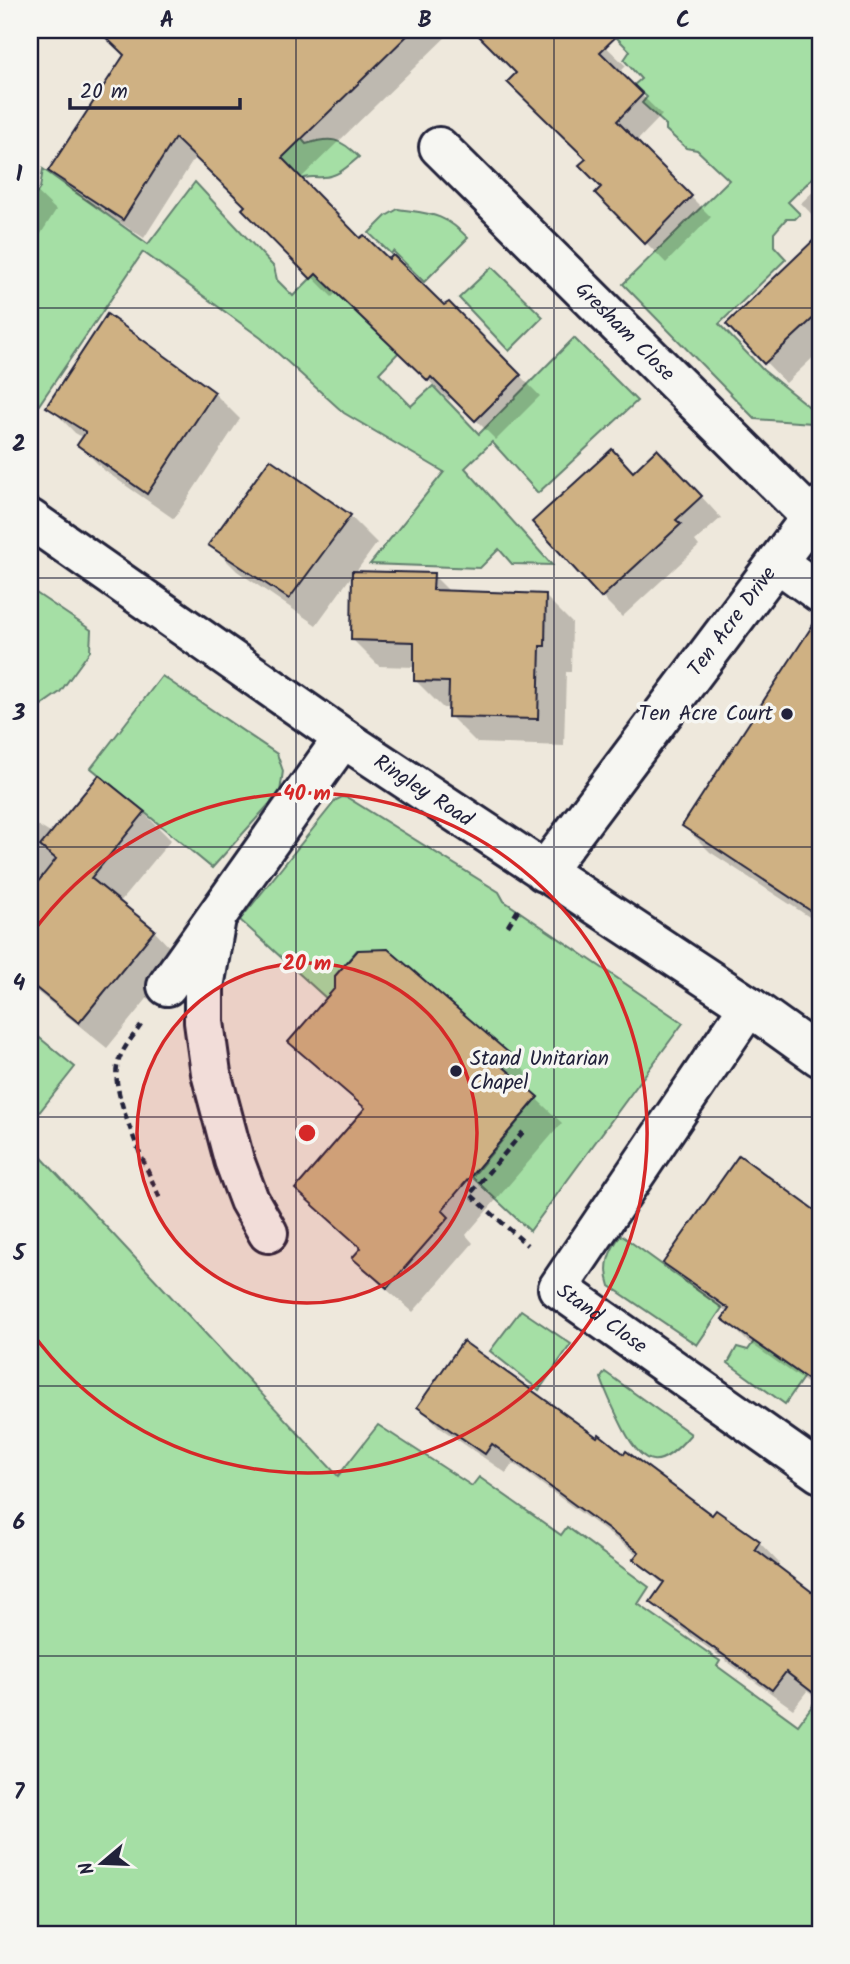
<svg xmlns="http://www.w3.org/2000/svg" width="850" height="1964" font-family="Kalam,sans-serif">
<rect width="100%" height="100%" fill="#eee8dc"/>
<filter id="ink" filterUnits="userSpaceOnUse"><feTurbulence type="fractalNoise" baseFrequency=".0143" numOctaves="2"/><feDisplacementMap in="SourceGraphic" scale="14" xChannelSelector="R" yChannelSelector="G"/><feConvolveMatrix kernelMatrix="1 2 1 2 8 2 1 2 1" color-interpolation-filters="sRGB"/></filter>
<g filter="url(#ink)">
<!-- green -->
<g fill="#a5dfa5" stroke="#648070" stroke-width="2">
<polygon points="609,30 820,30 820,171 788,202 800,214 795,219 786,219 774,233 774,246 786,259 719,324 763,370 818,414 812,423 755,419 623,284 729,180 697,150 686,148 666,130 666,125 642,103 647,97 634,85 641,79 624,60 630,51"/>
<path d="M299 136 306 144C331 136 340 138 359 157 348 166 338 177 323 177 313 178 309 175 300 180L275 159Z"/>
<polygon points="43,169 148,244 195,182 274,267 277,280 293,296 316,273 379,334 401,350 379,373 411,406 433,386 479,434 574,338 637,401 538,493 492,442 465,468 552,565 512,564 499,549 480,568 370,564 444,472 344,413 261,338 143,252 30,418 30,204 40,188"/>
<path d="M398 209C431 214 444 213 468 238L424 282 393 251 391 254 369 233 386 216Z"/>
<polygon points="492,267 543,317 509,351 459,298"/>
<polygon points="30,589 91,630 90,651 60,692 30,713"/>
<polygon points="162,676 277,754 283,771 280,792 212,868 91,768"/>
<polygon points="342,797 348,798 499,892 504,901 683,1023 530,1231 472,1177 538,1097 500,1064 509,1053 372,950 357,950 335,976 335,989 326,998 240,920 336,800"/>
<polygon points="30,1030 75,1067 30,1124"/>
<polygon points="30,1145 338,1476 378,1425 472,1486 479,1477 561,1535 567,1527 649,1587 638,1604 720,1661 717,1666 798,1725 820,1695 820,1934 30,1934"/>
<path d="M621 1235 722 1308 697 1345 610 1286C603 1266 609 1251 621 1235Z"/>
<polygon points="783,1299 820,1325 820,1353 785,1404 728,1363 737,1347 748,1350"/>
<polygon points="521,1310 571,1344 539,1390 490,1351"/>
<path d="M605 1372 691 1434C661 1469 645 1471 623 1428 615 1412 607 1396 601 1378Z"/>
</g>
<!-- shadow -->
<g fill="#0003">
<polygon points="100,30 193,30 241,76 288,30 301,30 310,39 319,30 453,30 300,179 361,241 444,308 449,304 540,396 496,440 452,396 449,400 337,292 332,297 245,209 247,206 196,156 144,238 71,191 51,171 126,55"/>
<polygon points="475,30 589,30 626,66 619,73 662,115 636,142 711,217 666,263 597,193 603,187 588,159 519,73"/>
<polygon points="30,185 56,210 30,251"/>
<polygon points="820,185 820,223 801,203"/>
<polygon points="820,237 820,351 786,383 729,324"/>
<polygon points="107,317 214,393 240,419 174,519 105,471 79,445 84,438 75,433 49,406"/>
<polygon points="678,471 721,518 695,541 699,546 622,617 602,597 634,473"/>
<polygon points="350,516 377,543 355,573 433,575 450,592 545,596 572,623 571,672 566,672 564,746 477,743 450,716 450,708 443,708 416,681 416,667 379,666 352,639 353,574 316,625 237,571 210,544"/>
<polygon points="814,626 820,630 820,924 710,852 684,826"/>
<polygon points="144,813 171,840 119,903 154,931 180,958 107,1048 30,986 30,821 52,834"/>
<polygon points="291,1042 508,1054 533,1079 525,1088 562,1123 466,1235 473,1243 413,1312 379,1283 354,1258 362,1249 297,1189 366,1110 316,1067"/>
<polygon points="739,1158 820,1214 820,1392 747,1341 725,1319 728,1313 688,1285 665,1262"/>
<polygon points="419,1406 712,1518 759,1542 779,1563 776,1567 820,1600 820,1701 807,1691 793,1709 672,1622 652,1602 664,1585 635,1559 638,1555 513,1463 506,1473 439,1427"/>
</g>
<!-- building -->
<g fill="#cfb183" stroke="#22223b" stroke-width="2">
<polygon points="98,30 413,30 282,158 360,238 364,235 389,259 393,255 444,305 449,302 521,375 475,421 431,377 428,381 316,274 311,279 242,209 245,206 175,138 123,220 48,171 124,55"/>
<polygon points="473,30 623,30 600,52 643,94 617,121 692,196 645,244 595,193 601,187 579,165 586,159 507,82 516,73"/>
<polygon points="820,234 820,312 764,364 726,324"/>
<polygon points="107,314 215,392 147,494 77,445 86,432 46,407"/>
<polygon points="612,449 633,472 657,449 702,496 676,520 681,524 601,598 532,522"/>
<polygon points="270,459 351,515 289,599 208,545"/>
<polygon points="352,571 434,573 433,590 546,594 545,646 540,646 538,719 448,717 449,682 414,681 414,642 351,640"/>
<polygon points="820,614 820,917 682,826"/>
<polygon points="99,775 145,812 91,878 155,930 79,1023 30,983 30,892 56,859 40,846"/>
<polygon points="388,949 509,1053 500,1064 538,1097 442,1210 449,1217 387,1288 352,1258 361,1248 295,1189 365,1108 288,1042 335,988 335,976 358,950"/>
<polygon points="739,1155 820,1214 820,1388 722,1319 729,1309 663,1263"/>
<polygon points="463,1341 597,1437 599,1434 624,1454 626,1451 712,1515 716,1510 760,1541 755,1549 820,1598 820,1698 786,1672 772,1690 650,1602 664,1582 633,1559 639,1552 492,1444 485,1454 417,1407"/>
</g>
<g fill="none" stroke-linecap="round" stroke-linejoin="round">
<defs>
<g id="minor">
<path id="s1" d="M439 147 811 517"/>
<polyline points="777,562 820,593"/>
<path id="s2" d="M544 872 811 517 820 506"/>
<polyline points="216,918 204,987 204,1022 211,1073 234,1160 249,1200 268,1233"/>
<polyline points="167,986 343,738"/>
<path id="s3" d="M749 1006 558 1288 820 1473"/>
</g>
<g id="major">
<path id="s4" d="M30 519 343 738 749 1006 820 1057"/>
</g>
</defs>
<!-- minor casing -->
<use href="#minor" stroke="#22223b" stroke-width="44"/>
<!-- major casing -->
<use href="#major" stroke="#22223b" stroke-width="44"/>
<!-- path -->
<g stroke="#22223b" stroke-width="4.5" stroke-dasharray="7 5" stroke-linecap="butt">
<polyline points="508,926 518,910"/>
<path d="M141 1025C132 1038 120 1051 117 1067 111 1095 149 1173 161 1201"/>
<polyline points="523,1132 470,1194 527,1245"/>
</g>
<!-- minor -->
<use href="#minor" stroke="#f6f6f2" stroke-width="38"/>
<!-- major -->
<use href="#major" stroke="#f6f6f2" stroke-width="38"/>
</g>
</g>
<!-- grid -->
<path fill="none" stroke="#22223b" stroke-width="2" stroke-opacity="0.55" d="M296 30V1934M554 30V1934M30 308H820M30 578H820M30 847H820M30 1117H820M30 1386H820M30 1656H820"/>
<!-- distance rings -->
<circle cx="307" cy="1133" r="170" fill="#d62828" fill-opacity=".12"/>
<g fill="none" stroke="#d62828" stroke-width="3.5">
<circle cx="307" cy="1133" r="170"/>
<path d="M30 936A340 340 0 1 1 30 1330"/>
</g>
<!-- markers -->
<g fill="#22223b" stroke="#f6f6f2" stroke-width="2.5">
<circle cx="787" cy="714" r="7"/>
<circle cx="456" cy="1071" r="7"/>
</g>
<g text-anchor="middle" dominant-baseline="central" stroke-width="7" stroke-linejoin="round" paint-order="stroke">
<!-- street labels -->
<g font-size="21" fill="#22223b" stroke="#f6f6f2">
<text stroke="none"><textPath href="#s1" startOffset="262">Gresham Close</textPath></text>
<text stroke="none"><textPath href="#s2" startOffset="313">Ten Acre Drive</textPath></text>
<text stroke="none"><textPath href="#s4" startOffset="478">Ringley Road</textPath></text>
<text stroke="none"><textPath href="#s3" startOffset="394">Stand Close</textPath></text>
</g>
<!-- poi labels -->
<g font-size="21" fill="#22223b" stroke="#f6f6f2" text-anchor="end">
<text x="773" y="714">Ten Acre Court</text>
<text x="470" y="1059" text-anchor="start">Stand Unitarian<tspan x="470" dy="24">Chapel</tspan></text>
</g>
</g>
<circle cx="307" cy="1133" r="10" fill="#d62828" stroke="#f6f6f2" stroke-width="3.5"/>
<g font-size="21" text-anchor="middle" font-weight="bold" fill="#d62828" stroke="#f6f6f2" stroke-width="7" stroke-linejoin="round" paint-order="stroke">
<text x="307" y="800">40 m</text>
<text x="307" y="970">20 m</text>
</g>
<!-- margin -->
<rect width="850" height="1964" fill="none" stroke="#f6f6f2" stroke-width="77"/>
<!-- north arrow -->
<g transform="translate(102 1863) rotate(251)" stroke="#f6f6f2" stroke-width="5" paint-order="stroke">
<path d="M0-5L12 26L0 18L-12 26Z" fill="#22223b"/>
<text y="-10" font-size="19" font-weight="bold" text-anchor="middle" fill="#22223b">N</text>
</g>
<!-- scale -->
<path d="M70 98v10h170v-10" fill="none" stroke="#22223b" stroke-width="3.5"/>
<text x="80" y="98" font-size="21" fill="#22223b" stroke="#f6f6f2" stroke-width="5" paint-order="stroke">20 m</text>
<rect x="38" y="38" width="774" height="1888" fill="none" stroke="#22223b" stroke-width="2.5"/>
<g font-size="23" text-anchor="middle" font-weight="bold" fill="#22223b">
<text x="167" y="27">A</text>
<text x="425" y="27">B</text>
<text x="683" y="27">C</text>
<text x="19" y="181">1</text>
<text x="19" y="451">2</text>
<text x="19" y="720">3</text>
<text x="19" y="990">4</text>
<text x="19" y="1260">5</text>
<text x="19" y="1529">6</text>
<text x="19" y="1799">7</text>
</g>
</svg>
